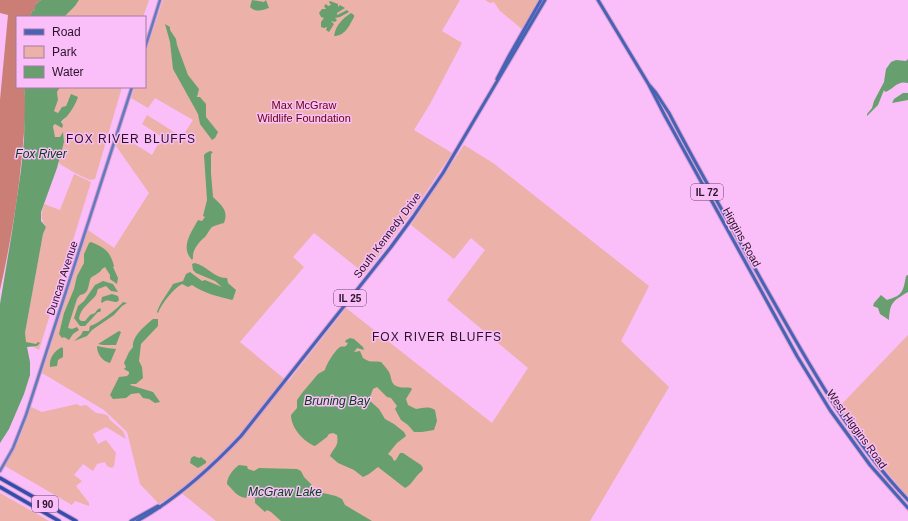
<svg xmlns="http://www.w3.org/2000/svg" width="908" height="521" font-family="Arial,sans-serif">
<rect width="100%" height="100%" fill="#fabef8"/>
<!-- green -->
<g fill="#ecb1a9">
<polygon points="79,0 149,0 143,17 64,17 75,6"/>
<polygon points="163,0 460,0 442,31 462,43 430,104 414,130 452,153 416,207 365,274 314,233 293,257 304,267 240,342 288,382 346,308 492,423 528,368 447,300 485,250 471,238 454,259 411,225 464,145 493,163 649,286 621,341 669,387 590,521 216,521 179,491 159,504 140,484 127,432 104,410 42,373 88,230 114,248 149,193 116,146 120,135 152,155 162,137 142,124 147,115 182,137 193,120 155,98 148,108 131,98 135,87 145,87 145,55"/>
<polygon points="485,0 539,0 523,30 500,11 494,2 490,3"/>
<path d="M60 87H122L95 179 90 180 75 173 60 164 58 160 64 142 60 137H55L53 126 55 124 59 126C63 120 68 116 72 109L68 100 66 106 62 107 58 113 54 111 58 100 57 92Z"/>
<path d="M74 174 91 182 39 350 25 342V333L43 234 46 227C40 219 41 213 44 204L60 210Z"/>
<polygon points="908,335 908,497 861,441 839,410 839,407"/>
<polygon points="77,404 80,406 86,405 96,413 104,414 108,416 110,420 123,431 126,439 106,427 93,434 98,444 106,440 116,453 114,466 112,468 107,466 105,462 97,464 93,471 83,464 74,475 82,481 76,486 89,503 89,506 75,501 72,505 5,466 18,442 31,407 42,412"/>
<polygon points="0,493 49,521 0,521"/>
</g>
<!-- forest -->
<path fill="#ca7e75" d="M0 0H41L35 5V10L32 11 30 17H17V87H24C27 109 24 132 22 154 18 200 10 245 0 290V100L8 15 0 13Z"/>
<!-- water -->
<g fill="#67a06e">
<polygon points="41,0 79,0 75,6 64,17 30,17 32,11 35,10 35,5"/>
<path d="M252 0 264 2 266 0 269 8C263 10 256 13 250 7Z"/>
<polygon points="330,1 338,4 338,7 340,5 345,8 337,13 337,15 347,10 349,12 340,17 335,18 337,20 335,22 331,21 334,24 329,32 326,30 327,27 324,28 321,27 321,22 324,18 321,17 319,13 322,9 326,9 324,6 326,4 328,6 331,5 329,2"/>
<path d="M351 13 354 15V17C349 26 345 36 334 36 336 25 342 19 351 13Z"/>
<polygon points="165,24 170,27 170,30 176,39 177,45 188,75 199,89 197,97 200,97 206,104 206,117 218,132 215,138 212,140 200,124 198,114 173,69 170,42"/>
<path d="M908 59V83C897 80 894 89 885 92L884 90 878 105 867 116V114L872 108 874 101 884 82 886 69 891 62 896 60 906 61Z"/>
<path d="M24 87H42V88L45 87H60L57 92 58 100 54 111 58 113 62 107 66 106 71 94 78 97C76 103 72 110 68 115 66 118 63 119 61 122L63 125 62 128 55 124 53 126 55 137H60L63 132 64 142 57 168 41 212V221L46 227 43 234 25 333 26 342 36 344 38 342 40 343 37 346 27 347 30 362V375L24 394 9 429 0 443V304L12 232 21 170 24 140 25 98Z"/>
<polygon points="903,93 908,93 908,100 892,103 894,99"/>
<path d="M210 151 213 152 211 154V173L213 197C221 205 229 210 224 223 220 224 216 225 212 227 209 230 208 233 205 237 199 242 192 250 193 258L192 260C180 247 191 233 198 220L202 221 205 217 203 216 207 200 204 155 206 153Z"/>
<path d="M91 242C105 248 110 251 114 266L113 267 118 278 117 284 110 279V275L105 267 102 269C99 275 91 275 90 280 88 286 89 294 80 295L77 299 69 324 68 328 72 329 77 327 79 330 73 334 69 340 64 337 62 338 59 334 64 313 74 289 77 276 84 263V254L89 243Z"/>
<path d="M195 263C207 266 215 279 227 278L228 283 236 290 233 299 232 300C220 297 203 293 192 285L188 287 182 284C173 289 162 303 158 313L157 312C160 302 168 293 173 284L183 281 186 274 190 272 202 281 205 280 222 287 215 281 196 273 193 270 192 264Z"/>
<path d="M908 275V292C893 301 890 302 889 320L880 314 878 308 873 306 874 303 881 295 887 300C903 295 903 292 906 276Z"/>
<path d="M103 281 113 284 118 292 111 291 106 286 98 289C97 291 97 293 96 295 90 303 80 308 79 319L81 321H85L90 315 95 313 97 310 100 308 101 310 100 312H98L85 326H80L74 318 78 306 84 301 95 285Z"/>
<path d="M112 294 118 296 119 300 117 302C110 302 108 298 102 303L101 302 102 297Z"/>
<path d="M123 302 127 303 122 306 114 315 92 330 87 336 74 341 81 335 83 331H89L90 326C98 324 117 309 123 302Z"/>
<path d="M153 319H158V326L141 344 139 361 142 367 143 378 136 384H131L130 385 153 392 160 402 155 403 149 399 143 398 139 393 131 394 126 398 113 399 110 395 119 377 127 376 129 374V372L124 369 126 367 124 363 129 352 133 347C132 336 145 326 153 319Z"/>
<polygon points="119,331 121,332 116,345 103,345 98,344"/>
<path d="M350 338 354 339 363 347 364 350 357 348 354 352 360 351 363 358C371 364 377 360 381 362 383 364 388 370 389 372 392 378 390 385 399 387 403 388 407 387 411 388L412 389 406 399 408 405 416 409C424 408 428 406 435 410L437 421 434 430 422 432H414L408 425 401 420 395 409 397 406 391 398 387 397 377 387 373 389 369 400 379 409 385 419 394 424 404 432 406 436 397 443 388 454 392 457 394 461 396 460 400 453H403L421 465 423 468 422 471C415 476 412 485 405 488L378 467 369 474 363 477 354 470 338 463 330 456C334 447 339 447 337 435L333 433 329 434 327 437 315 446C304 442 291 428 291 415L297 408V400L302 393 318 374 325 370C326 365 335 350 340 347 342 346 344 347 346 346L348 343 345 342 346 340Z"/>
<path d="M97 346 107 348 116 349 110 363C102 361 97 354 97 346Z"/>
<path d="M62 347 63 349V357L58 360 57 366 50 367C49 358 54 351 62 347Z"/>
<polygon points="194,456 199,458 201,457 206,461 206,463 198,468 190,463 191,458"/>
<path d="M239 465 247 466 248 469 254 471 259 468 297 469 301 471 304 477 311 484 312 487 319 492 336 496 342 499 345 505 372 521H281L271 512 267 510 265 512 255 503V498L250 496H247L246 498C237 497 233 490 227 484 227 477 233 469 239 465Z"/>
</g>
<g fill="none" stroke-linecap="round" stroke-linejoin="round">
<defs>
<g id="secondary">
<polyline points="145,48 160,0"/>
<polyline points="0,471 13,448 26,415 132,87"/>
</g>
<g id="primary">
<polyline points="598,0 649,85 665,116 797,356 830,410 870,465 908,508"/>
<polyline points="497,79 509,56 541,0"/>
<path d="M650 86 656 93 669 113C699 171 732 227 763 283 806 359 847 436 908 500"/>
<polyline points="131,521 158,506 160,507"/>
<path d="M137 521C177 499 210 469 241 436L391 247 413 217 443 173 545 0"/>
</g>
<g id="highway">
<polyline points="0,478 76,521"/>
<polyline points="0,487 59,521"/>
</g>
</defs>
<!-- secondary casing -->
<use href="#secondary" stroke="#d49fd3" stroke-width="4.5"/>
<!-- primary casing -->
<use href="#primary" stroke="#d49fd3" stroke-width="5"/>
<!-- highway casing -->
<use href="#highway" stroke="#d49fd3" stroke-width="5.5"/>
<!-- secondary -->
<use href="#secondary" stroke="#627bbd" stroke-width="2.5"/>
<!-- primary -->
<use href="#primary" stroke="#4763b5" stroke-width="3"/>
<!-- highway -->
<use href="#highway" stroke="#314ead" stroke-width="3.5"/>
</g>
<g text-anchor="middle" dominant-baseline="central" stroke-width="3" stroke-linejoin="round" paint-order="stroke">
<!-- shield labels -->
<g fill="#fabef8" stroke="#684667" stroke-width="1">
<rect x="691" y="184" width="32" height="16" rx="3"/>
<rect x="334" y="290" width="32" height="16" rx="3"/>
<rect x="32" y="496" width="26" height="16" rx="3"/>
</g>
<g font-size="10" font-weight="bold" fill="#291329">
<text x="707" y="192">IL 72</text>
<text x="350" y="298">IL 25</text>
<text x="45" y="504">I 90</text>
</g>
<!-- park labels -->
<g font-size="11" fill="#640407" stroke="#fabef8">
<text x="304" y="105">Max McGraw<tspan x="304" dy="13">Wildlife Foundation</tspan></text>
</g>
<!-- street labels -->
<g font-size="11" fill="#291329" stroke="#fabef8">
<text transform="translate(387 235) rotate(-53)">South Kennedy Drive</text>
<text transform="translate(742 237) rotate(61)">Higgins Road</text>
<text transform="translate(62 278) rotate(-72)">Duncan Avenue</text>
<text transform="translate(857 429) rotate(54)">West Higgins Road</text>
</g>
<!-- neighbourhood labels -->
<g font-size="12" letter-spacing="1" fill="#291329" stroke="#fabef8">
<text x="131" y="139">FOX RIVER BLUFFS</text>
<text x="437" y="337">FOX RIVER BLUFFS</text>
</g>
<!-- water labels -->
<g font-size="12" font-style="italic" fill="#004414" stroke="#fabef8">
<text x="41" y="154">Fox River</text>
<text x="337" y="401">Bruning Bay</text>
<text x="285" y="492">McGraw Lake</text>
</g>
</g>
<!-- legend -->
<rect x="16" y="16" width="130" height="72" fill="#fabef8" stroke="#a67aa5"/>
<rect x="24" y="29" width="20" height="6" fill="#4763b5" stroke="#a67aa5"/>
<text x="52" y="36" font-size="12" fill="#291329">Road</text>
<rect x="24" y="46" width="20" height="12" fill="#ecb1a9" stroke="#a67aa5"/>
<text x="52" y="56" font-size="12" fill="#291329">Park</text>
<rect x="24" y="66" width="20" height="12" fill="#67a06e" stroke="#a67aa5"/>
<text x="52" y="76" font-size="12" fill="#291329">Water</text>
</svg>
